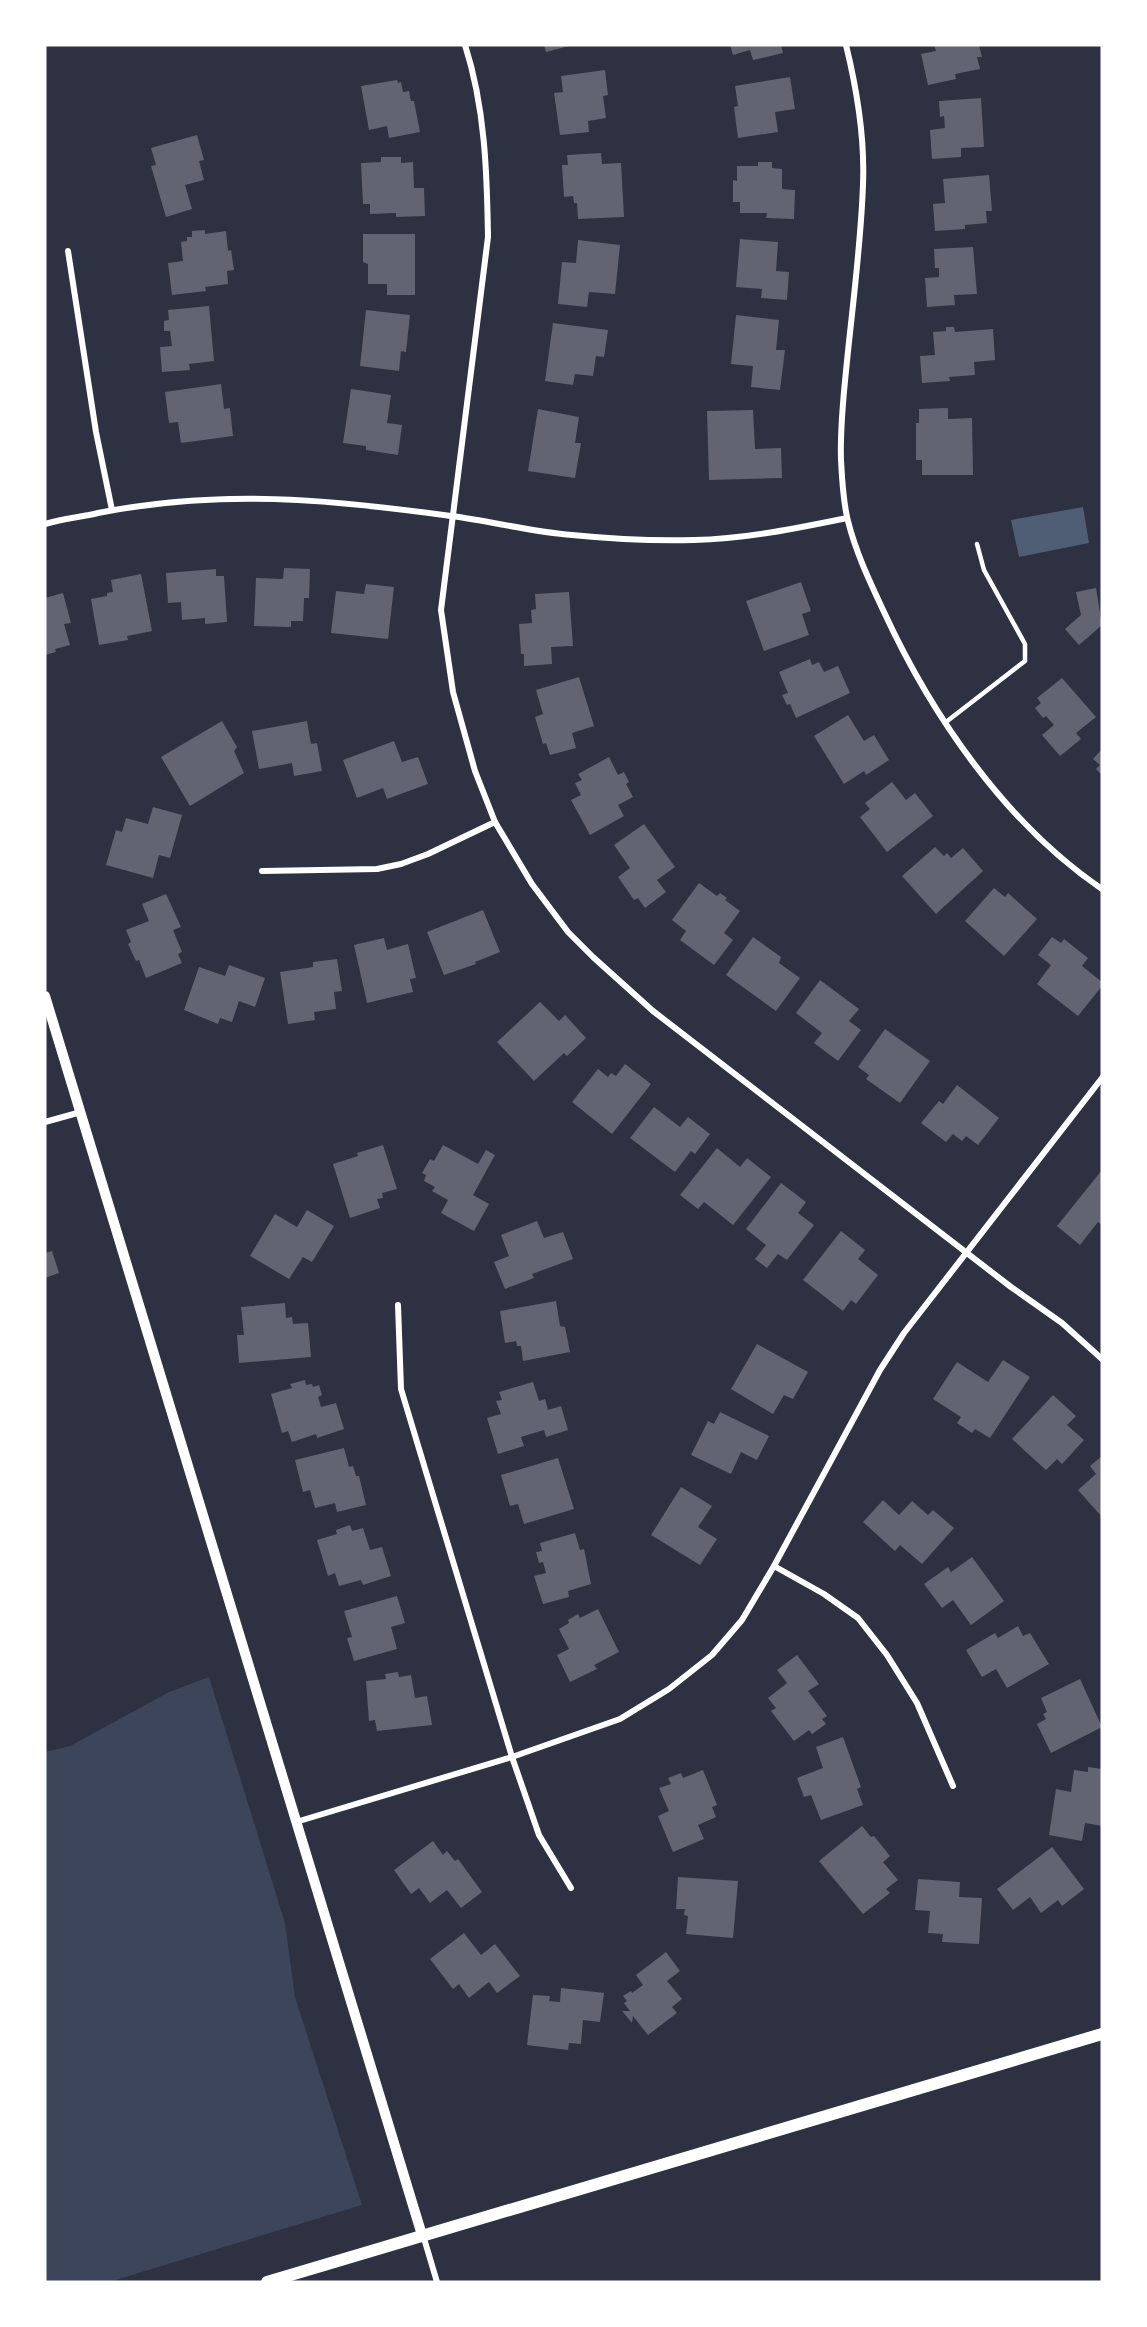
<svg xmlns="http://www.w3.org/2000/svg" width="1147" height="2327" font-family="Helvetica,sans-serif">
<rect width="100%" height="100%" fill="#2d3142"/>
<!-- green -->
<polygon fill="#3c4559" points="209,1677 285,1923 295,1997 362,2205 109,2282 45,2282 45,1752 70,1746 169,1692"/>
<!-- water -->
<polygon fill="#4f5d75" points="1083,507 1089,543 1019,557 1011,520"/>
<!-- building -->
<g fill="#626471">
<polygon points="544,45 569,45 569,46 546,52"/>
<polygon points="730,45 781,45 783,53 753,60 750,50 733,55"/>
<polygon points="934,45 979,45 982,57 977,57 980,69 955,74 956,79 928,85 921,54 936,51"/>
<polygon points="605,70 608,95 603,96 606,118 588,121 589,132 560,135 554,93 563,92 561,76"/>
<polygon points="790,77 795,109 775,112 778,132 738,138 734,107 738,106 735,86"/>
<polygon points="397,80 398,83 401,82 403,92 409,91 411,101 414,101 420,132 389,138 387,126 369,130 361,86"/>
<polygon points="981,98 984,147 961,148 961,157 932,159 930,130 945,128 944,116 940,117 939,101"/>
<polygon points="197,135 204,160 199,161 204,180 185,185 192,209 166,217 151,166 156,165 151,148"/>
<polygon points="601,153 602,164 621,163 624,217 578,219 577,203 574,203 573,196 564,197 562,165 568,165 567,155"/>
<polygon points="381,157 401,157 401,163 413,162 414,188 424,188 425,216 396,217 396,213 370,214 370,204 363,204 361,163 381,162"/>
<polygon points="758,162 772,162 772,168 782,169 782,189 795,190 794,219 766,218 767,213 740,213 740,202 733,202 733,180 737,181 737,166 758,166"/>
<polygon points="989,175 992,211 986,211 987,223 965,225 965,229 935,231 933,204 945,203 943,179"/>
<polygon points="205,230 205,234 226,231 228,251 231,250 234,270 227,271 228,284 205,287 206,291 172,295 168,263 183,261 181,242 187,241 187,237 192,237 192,231"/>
<polygon points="363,234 415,234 415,295 387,295 387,284 368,284 368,264 363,262"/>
<polygon points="740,239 778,242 776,271 789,272 787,300 761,298 762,289 736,287"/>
<polygon points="578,240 620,245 615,294 589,292 587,307 558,304 562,262 576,263"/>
<polygon points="973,247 977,294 954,295 955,305 927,307 925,278 939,277 939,268 935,268 934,249"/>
<polygon points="209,306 214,361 189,364 190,370 162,372 160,347 172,346 170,331 164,331 164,321 169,320 168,310"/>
<polygon points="366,310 410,315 406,352 401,351 399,371 360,366"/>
<polygon points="736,315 779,320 776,350 785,350 780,390 751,387 753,366 731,364"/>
<polygon points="553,323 608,330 604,357 596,356 593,376 575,374 573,385 545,381"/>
<polygon points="946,327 954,327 955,332 993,329 995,360 974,362 975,375 949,377 950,381 922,383 920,356 935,355 933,332 946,331"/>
<polygon points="221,384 224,409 230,408 233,436 181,443 178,422 169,423 165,392"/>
<polygon points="351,389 391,395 387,423 402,425 398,455 366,450 366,446 343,443"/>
<polygon points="948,408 948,419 972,418 973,475 922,475 922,460 916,460 916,423 919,423 919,409"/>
<polygon points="538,409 579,417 575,443 581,443 575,478 528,471"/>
<polygon points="753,410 755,449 781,448 782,478 709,480 707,411"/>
<polygon points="284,568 310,569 309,598 304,598 303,621 291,621 291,627 254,626 256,578 283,579"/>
<polygon points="216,569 216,576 224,576 227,622 205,624 205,618 182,620 181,602 168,603 166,573"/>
<polygon points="141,574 152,631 127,636 128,640 99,645 91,599 107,596 107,593 113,592 111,580"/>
<polygon points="801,582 811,611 802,614 809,635 764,651 746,601"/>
<polygon points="366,584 394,587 388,639 331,633 336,591 364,594"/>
<polygon points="1096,588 1102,625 1079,645 1065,629 1081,615 1076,592"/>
<polygon points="569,592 573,646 551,647 552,664 524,666 524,654 521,654 519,624 532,623 531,610 536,609 535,594"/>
<polygon points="63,593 71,623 64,624 70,645 55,649 56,652 45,655 45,598"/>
<polygon points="810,659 812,665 819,662 824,672 838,666 850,693 796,718 790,704 787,705 782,695 788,693 779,672"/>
<polygon points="579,677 594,726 572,733 576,748 550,755 546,743 543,744 535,717 543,714 536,690"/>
<polygon points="1062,678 1096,717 1076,733 1081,739 1060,756 1042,735 1054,725 1046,716 1043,718 1035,708 1041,703 1037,698"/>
<polygon points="848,715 864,741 874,735 889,760 866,775 864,771 844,784 814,736"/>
<polygon points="222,721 237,747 234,751 244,773 190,806 161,757"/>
<polygon points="307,721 311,744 317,743 322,771 294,776 292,763 259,769 252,731"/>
<polygon points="394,741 402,762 418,757 428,784 387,799 383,788 357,798 343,760"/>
<polygon points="1102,749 1102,775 1096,769 1100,765 1093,759"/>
<polygon points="609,757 618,775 624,772 629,782 626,784 633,797 618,805 624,816 590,835 571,800 581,795 575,783 582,780 578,774"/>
<polygon points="892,782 906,800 915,793 933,816 887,852 860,817 870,809 865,803"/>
<polygon points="153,807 182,815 170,858 159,855 153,878 106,865 116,830 122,832 126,818 148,824"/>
<polygon points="644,824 675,867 657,880 666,892 645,908 638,898 634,900 618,877 630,868 614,845"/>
<polygon points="935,847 944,856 947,853 951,858 963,848 983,871 936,914 902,876"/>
<polygon points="699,883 717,896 720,893 727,898 725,900 740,911 724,933 733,940 714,965 680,940 686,931 672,920"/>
<polygon points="994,888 1005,897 1008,893 1037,919 1004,956 965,921"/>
<polygon points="166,894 181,927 173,930 182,952 178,954 182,963 146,978 139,960 136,961 128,944 131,942 126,930 149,921 142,904"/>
<polygon points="483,910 500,952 475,962 476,964 444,975 427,932"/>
<polygon points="753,937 781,957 779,963 800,978 776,1011 726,975"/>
<polygon points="1052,937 1061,943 1064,939 1088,958 1082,966 1102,982 1102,986 1078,1016 1037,984 1051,965 1038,955"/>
<polygon points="384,938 387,950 408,944 416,978 410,979 413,992 367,1003 354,945"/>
<polygon points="337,959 342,991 334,992 336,1009 314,1012 315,1020 288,1024 280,972 313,967 313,962"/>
<polygon points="229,965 265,978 255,1007 239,1001 232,1022 220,1018 218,1024 184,1010 199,967 225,976"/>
<polygon points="820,980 859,1009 849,1021 861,1030 838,1061 814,1043 822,1033 796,1013"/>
<polygon points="540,1002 559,1021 565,1015 586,1038 567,1056 564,1053 534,1081 497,1042"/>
<polygon points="885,1029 930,1061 900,1103 866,1079 869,1075 858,1067"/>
<polygon points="625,1064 651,1084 612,1134 572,1102 598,1069 608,1077 611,1073 616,1076"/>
<polygon points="957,1085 999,1118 978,1145 966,1136 962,1141 953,1134 946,1142 921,1123 939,1101 943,1104"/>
<polygon points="654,1107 680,1127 688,1117 710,1134 695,1154 691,1151 675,1172 630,1138"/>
<polygon points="383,1145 397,1189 382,1193 383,1198 377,1199 380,1208 350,1218 333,1164 358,1156 357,1153"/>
<polygon points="443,1145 478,1164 486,1150 495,1155 473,1195 489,1204 474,1231 441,1213 448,1200 432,1191 435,1187 424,1181 426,1175 422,1173 430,1159 434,1161"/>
<polygon points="717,1148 740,1167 747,1158 771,1177 733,1225 704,1202 698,1209 680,1195"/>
<polygon points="1102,1170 1102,1225 1098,1222 1080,1245 1057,1226"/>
<polygon points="781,1183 806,1202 798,1213 814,1225 787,1260 778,1254 767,1268 755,1259 766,1245 746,1229"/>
<polygon points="307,1210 334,1226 312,1262 303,1257 289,1279 250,1256 275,1214 297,1227"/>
<polygon points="537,1221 544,1238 563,1232 573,1259 532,1274 534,1278 505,1289 494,1262 509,1256 501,1235"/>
<polygon points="841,1231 865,1250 858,1259 878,1275 856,1304 851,1300 843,1311 803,1280"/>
<polygon points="52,1251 59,1273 45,1278 45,1253"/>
<polygon points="556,1301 560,1326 565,1327 570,1352 523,1361 521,1346 517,1346 516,1341 505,1343 500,1311"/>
<polygon points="285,1303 286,1318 292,1317 293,1324 308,1323 311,1357 239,1363 237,1335 244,1335 241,1307"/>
<polygon points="757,1344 808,1372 793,1399 784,1395 773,1414 731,1389"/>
<polygon points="1003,1360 1030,1377 990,1438 975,1429 972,1433 957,1423 961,1417 933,1399 957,1362 988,1382"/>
<polygon points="305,1380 306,1385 312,1384 313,1387 319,1385 322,1395 318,1397 321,1407 336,1403 344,1429 317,1438 316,1434 292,1442 288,1431 282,1433 271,1394 292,1388 290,1384"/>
<polygon points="533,1382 539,1401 545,1399 548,1410 561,1406 568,1430 546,1437 544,1430 521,1437 524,1446 498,1454 487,1418 501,1414 496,1401 502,1400 499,1392"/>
<polygon points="1053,1395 1076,1416 1067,1425 1084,1440 1062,1464 1057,1459 1046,1470 1012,1439"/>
<polygon points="720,1412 769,1436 757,1460 741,1452 731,1474 691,1455 708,1421 714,1424"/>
<polygon points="344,1448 349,1467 353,1466 356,1476 359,1476 366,1505 337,1512 335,1503 315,1508 310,1490 303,1492 295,1460"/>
<polygon points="1102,1456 1102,1517 1078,1490 1096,1474 1090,1466"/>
<polygon points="558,1458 574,1509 524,1524 518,1504 510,1506 501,1475"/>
<polygon points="681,1487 712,1506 698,1527 717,1539 700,1565 651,1535"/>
<polygon points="883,1500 899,1515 912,1501 928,1515 933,1510 954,1528 922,1564 900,1545 895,1551 863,1522"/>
<polygon points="350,1525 352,1531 363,1528 370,1550 382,1547 391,1576 363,1585 361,1580 339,1586 335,1573 328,1576 317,1540 337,1534 336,1530"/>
<polygon points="575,1533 580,1550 584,1549 591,1584 568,1591 569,1597 543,1604 534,1576 546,1573 543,1562 539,1563 536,1552 542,1551 540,1543"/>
<polygon points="972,1557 1004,1601 971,1625 953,1600 942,1608 924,1584 948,1567 951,1572"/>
<polygon points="397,1596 405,1623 391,1627 397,1649 354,1661 347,1638 352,1637 344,1611"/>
<polygon points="598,1609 619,1652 594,1665 597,1669 570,1682 557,1655 569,1649 559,1629 569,1623 568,1620 578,1614 580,1618"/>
<polygon points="1018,1626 1023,1636 1030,1633 1049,1664 1007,1688 996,1669 982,1677 966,1650 995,1633 998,1638"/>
<polygon points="797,1655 819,1684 808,1691 827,1716 822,1719 826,1724 812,1734 809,1730 794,1741 771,1711 776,1708 768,1698 787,1683 777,1670"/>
<polygon points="398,1672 399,1677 411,1675 415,1698 427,1696 432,1725 377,1731 375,1720 369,1721 366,1681 386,1679 385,1674"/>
<polygon points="1080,1679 1102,1727 1051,1753 1037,1724 1046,1719 1043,1714 1047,1712 1041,1698"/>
<polygon points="843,1737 861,1787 857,1789 863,1805 821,1820 811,1795 804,1797 797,1778 823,1768 816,1747"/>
<polygon points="1088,1767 1102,1769 1102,1826 1085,1823 1082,1841 1049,1835 1056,1789 1071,1792 1074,1770 1088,1772"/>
<polygon points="703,1770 717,1805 712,1807 716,1817 698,1825 704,1839 673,1852 658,1816 669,1811 659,1788 671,1784 668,1778 681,1773 683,1778"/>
<polygon points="862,1826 871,1837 874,1836 890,1856 883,1862 898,1880 886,1889 890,1893 863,1914 819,1861"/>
<polygon points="433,1841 443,1855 447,1851 455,1861 458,1859 482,1892 461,1908 447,1890 430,1903 419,1888 411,1894 394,1870"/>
<polygon points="1052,1847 1084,1889 1062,1906 1058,1900 1041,1913 1030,1897 1013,1910 997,1889"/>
<polygon points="678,1877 738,1881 733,1938 686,1934 688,1916 684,1915 685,1909 676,1909"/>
<polygon points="918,1879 960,1882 959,1897 982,1898 979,1944 942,1942 943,1934 928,1933 930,1911 915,1910"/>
<polygon points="464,1933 481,1955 495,1944 520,1976 497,1993 489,1982 469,1998 459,1984 453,1989 430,1959"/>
<polygon points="666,1952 680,1971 667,1981 682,1999 672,2007 677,2013 648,2035 633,2016 632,2023 622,2011 630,2011 624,2003 627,2001 623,1996 631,1991 632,1993 643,1985 636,1975"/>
<polygon points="561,1988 604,1993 600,2022 583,2020 581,2044 569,2043 568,2050 527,2045 533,1995 550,1996 549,2001 560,2002"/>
</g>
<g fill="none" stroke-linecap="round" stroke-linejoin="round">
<!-- service -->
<polyline stroke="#fff" stroke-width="4.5" points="946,722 1025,661 1025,644 984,570 977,544"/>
<!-- minor -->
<g stroke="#fff" stroke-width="6">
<path d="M465 45C485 107 487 172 488 237L441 610 453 692 475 771 495 822 532 884 568 932 593 957 653 1011 1011 1287 1062 1323 1102 1359"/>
<path d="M846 45C857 90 865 137 863 184 861 246 852 309 846 371 843 400 840 431 841 460 842 479 843 502 848 521 856 553 870 582 884 612 932 716 1006 824 1102 889"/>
<polyline points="68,251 96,432 112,510"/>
<path d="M45 524C62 519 81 517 98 513 221 489 328 499 451 516 491 521 531 532 572 535 612 539 654 541 694 540 746 539 797 528 847 518"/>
<polyline points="262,871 377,869 401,864 428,854 495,822"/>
<polyline points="45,1122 81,1112"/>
<polyline points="398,1305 401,1389 512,1757 539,1835 571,1888"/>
<polyline points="774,1566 824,1594 858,1618 887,1655 917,1703 953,1786"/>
<polyline points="296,1822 512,1757 620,1719 669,1689 712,1655 742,1620 774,1566 880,1370 904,1333 1102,1078"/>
<polyline points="423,2235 437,2282"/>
</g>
<!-- tertiary -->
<polyline stroke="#fff" stroke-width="10" points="45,996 422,2235"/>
<!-- secondary -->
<polyline stroke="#fff" stroke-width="12" points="267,2282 1102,2034"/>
</g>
<!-- border -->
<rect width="1147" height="2327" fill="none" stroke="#ffffff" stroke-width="93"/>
</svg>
